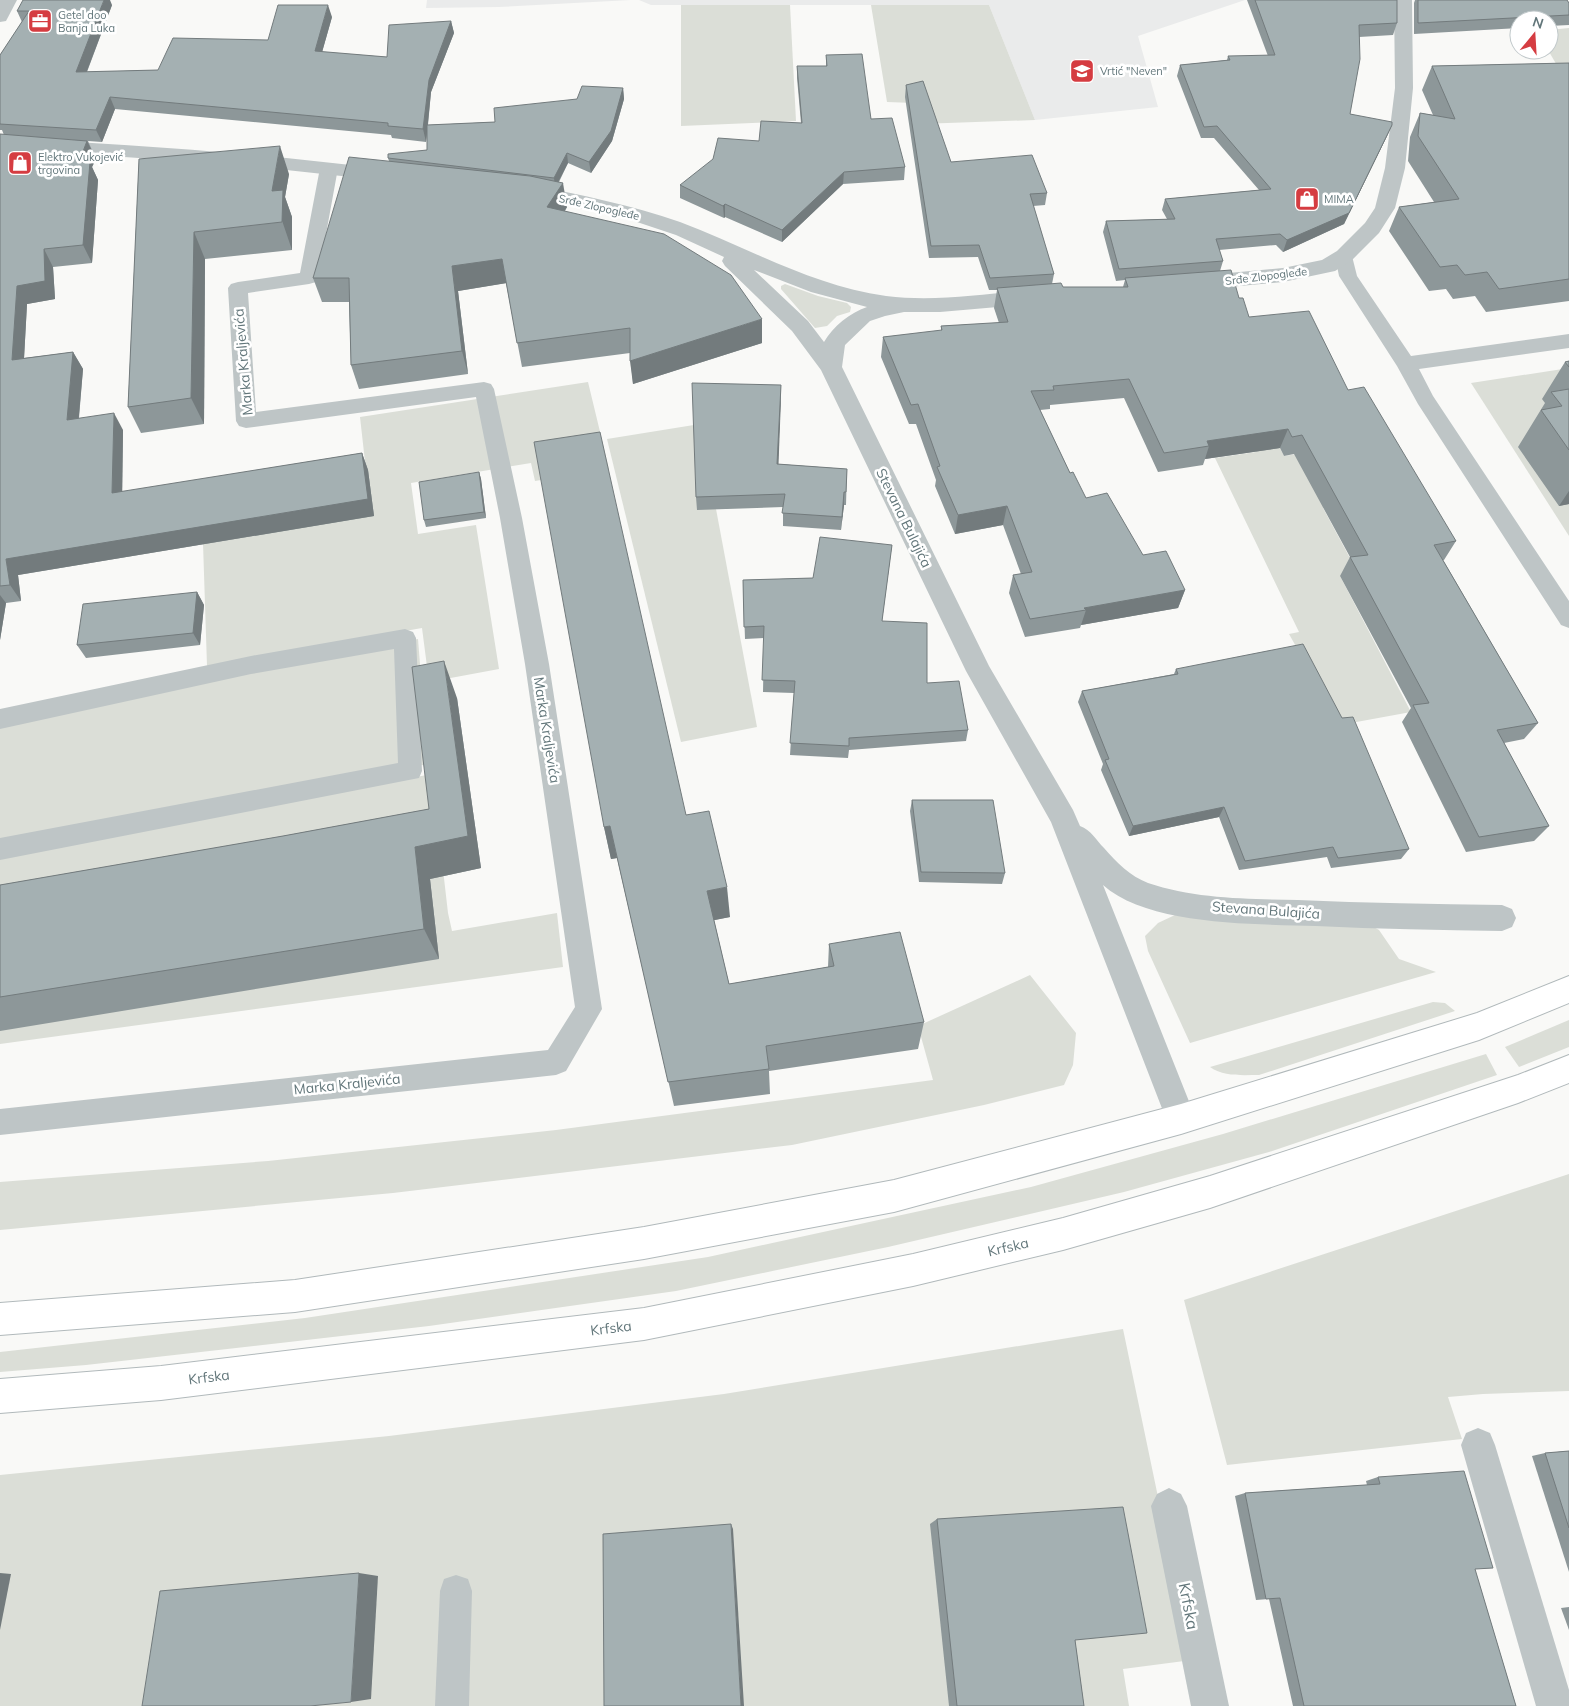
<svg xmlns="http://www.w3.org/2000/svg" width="1569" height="1706" font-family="Mulish,sans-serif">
<rect width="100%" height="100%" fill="#f9f9f7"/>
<!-- built -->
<g fill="#eaebeb">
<polygon points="427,0 631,0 499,7 426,8"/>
<polygon points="639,0 1245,0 1138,36 1158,107 1035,120 989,5 651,5"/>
</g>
<!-- green -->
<g fill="#dbded7">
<polygon points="681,5 790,5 796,121 681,126"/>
<polygon points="871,5 989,5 1035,120 919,124 914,103 887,102"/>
<polygon points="1569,28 1569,74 1562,74 1548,50 1549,30"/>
<polygon points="785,284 818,296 847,303 851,307 850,312 837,316 827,326 815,328 781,289 781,286"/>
<polygon points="1569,368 1569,536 1471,383"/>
<polygon points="588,382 609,469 535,481 531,463 411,483 418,534 476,525 499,669 429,682 422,628 207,666 203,543 371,515 360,417"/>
<polygon points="700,424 757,727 681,742 607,439"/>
<polygon points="1277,443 1284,456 1304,453 1343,505 1323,508 1358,573 1340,576 1411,712 1340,725 1289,634 1299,632 1215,458 1256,452 1254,447"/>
<polygon points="418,639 428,764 0,845 0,724 238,672"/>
<polygon points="432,774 448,913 452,931 557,913 563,967 0,1044 0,856"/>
<polygon points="1175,915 1372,926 1379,930 1399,959 1436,972 1190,1043 1148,951 1145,936 1158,923"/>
<polygon points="1030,975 1076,1033 1073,1065 1064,1085 984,1105 792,1145 393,1193 0,1230 0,1182 268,1161 556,1130 933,1080 918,1026"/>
<path d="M1433 1002 1445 1003 1455 1011 1259 1075C1243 1075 1224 1077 1210 1067Z"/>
<polygon points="1569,1020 1569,1047 1519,1067 1505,1047"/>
<polygon points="1486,1054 1497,1075 1269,1152 1124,1192 888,1247 676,1291 429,1326 86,1365 0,1372 0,1352 305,1318 708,1257 1031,1187 1223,1134"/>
<polygon points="1569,1174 1569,1391 1483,1394 1448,1397 1462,1439 1227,1465 1184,1300"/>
<polygon points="1123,1329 1192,1660 1123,1669 1129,1706 0,1706 0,1475 389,1436 724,1394"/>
</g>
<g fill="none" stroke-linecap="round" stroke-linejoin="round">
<defs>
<g id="secondary">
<polygon points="1569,976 1569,1003 1479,1040 1181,1134 894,1212 644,1259 295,1312 0,1335 0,1303 295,1280 644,1227 894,1180 1181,1104 1477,1013"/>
<polygon points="1569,1055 1569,1083 1518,1103 1210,1208 1063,1250 913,1286 644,1340 161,1400 0,1413 0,1379 161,1366 644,1308 913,1254 1063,1218 1210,1176 1518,1075"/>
</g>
</defs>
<!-- secondary casing -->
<use href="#secondary" stroke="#b1b9bb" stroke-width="2"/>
<!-- service -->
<g fill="#bec5c6" fill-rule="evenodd">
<polygon points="329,163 335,164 338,168 318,278 316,282 309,284 248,293 256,412 484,382 491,384 494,389 522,518 549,664 602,1009 566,1071 556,1075 0,1135 0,1109 548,1050 575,1007 525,664 500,518 476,397 246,428 239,426 236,421 228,288 231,284 238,282 300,273 320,168 323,164"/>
<polygon points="1344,250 1351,252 1357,276 1411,356 1569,334 1569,348 1419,369 1433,396 1569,601 1569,628 1561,625 1418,404 1397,366 1339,276 1335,256 1337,252"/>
<polygon points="405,629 413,632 416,638 422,771 419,778 0,860 0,838 398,763 394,649 251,674 0,729 0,709 251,656"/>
<polygon points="456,1575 468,1579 472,1591 469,1706 435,1706 440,1591 444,1579"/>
</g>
<!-- minor -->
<g fill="#bec5c6" fill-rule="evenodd">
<polygon points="0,0 17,0 6,21 0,22"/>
<polygon points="1394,0 1412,0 1413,88 1405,168 1395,208 1379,233 1351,261 1335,271 1283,282 1196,290 1189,288 1186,283 1189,278 1196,276 1283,268 1322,260 1337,251 1365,223 1375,208 1385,168 1395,88"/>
<path d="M0 138C128 144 256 153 383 169L390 171 393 175 390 179 383 181C256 165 128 156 0 150Z"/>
<path d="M530 185C581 195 632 205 680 222 749 248 812 286 886 296 935 302 984 294 1033 290L1040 292 1044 297 1040 302 1033 304 940 312H904L885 316 870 321 845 345 842 367 989 666 1073 810 1080 826C1091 830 1096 840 1104 848 1117 863 1130 876 1148 883 1195 899 1249 899 1298 900 1366 903 1434 904 1502 905L1512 909 1516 918 1512 927 1502 931C1440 930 1378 929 1316 926 1258 924 1148 926 1103 885L1196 1119 1192 1129 1181 1134 1170 1129 1051 822 966 671 821 370 792 331 725 266 722 261 724 257 676 235 631 220 523 195 520 191 523 187ZM754 270 811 292 867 307C850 313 833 326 824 342L808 321Z"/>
<polygon points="1478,1428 1490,1433 1495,1445 1569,1690 1569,1706 1536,1706 1461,1445 1466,1433"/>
<polygon points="1169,1488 1181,1494 1187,1506 1229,1706 1191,1706 1151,1506 1157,1494"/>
</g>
<!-- secondary -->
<use href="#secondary" fill="#fff" fill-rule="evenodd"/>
</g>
<!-- wall -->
<g fill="#8d9799">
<polygon points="1247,0 1397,0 1397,23 1393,35 1359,37 1350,114 1392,125 1387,136 1344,224 1283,252 1276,245 1219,250 1223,261 1220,271 1239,298 1249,317 1348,390 1456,541 1444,560 1443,560 1538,723 1524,739 1504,743 1549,826 1534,841 1466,852 1402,722 1411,708 1340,576 1350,557 1294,454 1284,456 1280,448 1205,459 1203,465 1158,472 1124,398 1050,405 1050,409 1040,410 1070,473 1086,498 1143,555 1185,590 1178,608 1081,625 1080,628 1025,637 1009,593 1013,575 1021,574 1003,525 955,534 935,486 936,480 916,424 909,424 881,357 883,337 941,331 941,326 999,323 994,308 997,290 989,290 978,257 929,258 905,97 906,85 951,162 1047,193 1045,205 1033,206 1054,274 1052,284 1063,287 1123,287 1125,280 1116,281 1103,232 1106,221 1167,219 1162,210 1165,199 1259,190 1214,138 1201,138 1177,76 1180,65 1227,60 1228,56 1268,56"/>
<polygon points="1415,0 1567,0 1569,3 1569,25 1549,26 1549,20 1519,20 1519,28 1414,34 1414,3"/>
<polygon points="112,5 87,72 158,70 268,40 332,17 322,52 387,57 451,21 454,33 431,92 428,125 495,122 577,99 623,88 624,99 612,141 591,173 568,163 559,182 567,207 565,211 762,343 633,384 630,353 522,367 506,283 458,291 468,374 359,389 351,365 349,302 322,302 313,278 389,161 388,158 427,150 427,135 426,142 392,138 391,135 115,109 102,142 88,141 96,159 92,167 98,180 92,263 53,267 55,299 27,304 24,358 73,352 83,369 79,418 123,430 122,492 362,453 368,470 374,516 18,575 21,601 6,603 0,640 0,134 4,135 2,130 0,130 0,55 22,22 17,11"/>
<polygon points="826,55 905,167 904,180 843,184 782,242 725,217 724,218 680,198 680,185 801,123 797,78 797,66 826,66"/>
<polygon points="1569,63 1569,301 1486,312 1475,296 1453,299 1446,289 1429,291 1389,231 1399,207 1434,202 1408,161 1410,137 1420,113 1433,115 1422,90 1432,66"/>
<polygon points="139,159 289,174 285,197 292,217 292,250 205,259 204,424 141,433 128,407"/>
<polygon points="1569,361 1569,504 1559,506 1518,447 1545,403 1542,399 1565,362"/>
<polygon points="781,385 778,464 847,469 846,505 844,505 841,530 783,526 783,507 697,510 696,497"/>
<polygon points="479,472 481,479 486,518 426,527 424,520"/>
<polygon points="892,545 882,621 927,683 968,730 966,741 849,750 848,758 790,755 794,693 763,692 764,638 745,639 743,580 813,578"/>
<polygon points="197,592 204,605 200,645 86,658 77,645"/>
<polygon points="1176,669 1409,849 1401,859 1331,868 1327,857 1239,870 1219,817 1129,836 1101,770 1103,764 1078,702 1082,691 1174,674"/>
<polygon points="457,698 481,868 430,879 439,959 0,1031 0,885 283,836 429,809"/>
<polygon points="912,800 1005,873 1002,884 919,882 910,811"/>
<polygon points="686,815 730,917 714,920 729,984 828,967 829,944 924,1022 918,1049 769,1071 770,1094 674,1106 617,858 611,859 604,827"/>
<polygon points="1569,1451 1569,1572 1532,1456 1545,1453"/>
<polygon points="1378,1477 1475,1570 1516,1706 1293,1706 1269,1599 1256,1600 1235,1496 1245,1493 1367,1485 1366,1481"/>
<polygon points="937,1519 1075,1640 1084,1706 949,1706 930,1524"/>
<polygon points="1569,1607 1569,1630 1561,1608"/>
</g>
<!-- shaded-wall -->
<g fill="#737b7d">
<polygon points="104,0 110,0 112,5 82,84 76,72"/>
<polygon points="328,5 332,17 319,63 315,51"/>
<polygon points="451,21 454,33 431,92 426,142 423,129 429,80"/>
<polygon points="623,88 624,99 612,141 591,173 589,162"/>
<polygon points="110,97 115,109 102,142 96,130"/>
<polygon points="1392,125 1387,136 1344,224 1283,252 1287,240"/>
<polygon points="87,141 96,159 92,167 98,180 92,263 83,245 79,162"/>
<polygon points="280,146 289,174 285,197 292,217 292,250 272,191"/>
<polygon points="567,153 568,163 555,188 554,178"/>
<polygon points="844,172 843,184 782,242 782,230"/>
<polygon points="563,183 567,207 551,231 547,207"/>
<polygon points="725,204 725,217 724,218 723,206"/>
<polygon points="194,232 205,259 204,424 191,398"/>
<polygon points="44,249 53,267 55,299 27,304 23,377 12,360 17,286"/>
<polygon points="502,259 507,283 458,291 468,374 462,351 452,266"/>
<polygon points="762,319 762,343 633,384 630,361"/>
<polygon points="73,352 83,369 77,437 67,420"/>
<polygon points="781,385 781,399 778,477 777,464"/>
<polygon points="114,413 123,430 122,510 112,493"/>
<polygon points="1288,429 1280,448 1205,459 1209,446 1207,441"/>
<polygon points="362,453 368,470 374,516 18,575 21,601 10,585 6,559"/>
<polygon points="479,472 481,479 486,518 484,512"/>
<polygon points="1569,491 1569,504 1559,506"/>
<polygon points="844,492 844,505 841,530 842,517"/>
<polygon points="1007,506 1003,525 955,534 958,515"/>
<polygon points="1185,590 1178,608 1081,625 1086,610 1084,608"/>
<polygon points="197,592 204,605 200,645 193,633"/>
<polygon points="0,595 6,603 0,640"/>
<polygon points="444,661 457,698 481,868 430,879 439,959 424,929 415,847 468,836"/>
<polygon points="1224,807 1219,817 1129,836 1133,826"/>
<polygon points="610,826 617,858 611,859 604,827"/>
<polygon points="727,887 730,917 710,921 707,891"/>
<polygon points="731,1524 733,1529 744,1706 741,1706"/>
<polygon points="0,1573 11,1574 0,1630"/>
<polygon points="359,1573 378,1576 371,1699 351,1702"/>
</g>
<!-- building -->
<g fill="#a4b0b2" stroke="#737b7d">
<polygon points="23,0 104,0 76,72 158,70 173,38 268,40 278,5 328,5 315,51 387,57 389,25 451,21 429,80 423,129 388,126 388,123 110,97 96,130 0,124 0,55 29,11 17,11"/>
<polygon points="1255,0 1397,0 1397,23 1359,25 1360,59 1350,114 1392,122 1392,125 1349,213 1287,240 1280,234 1216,239 1223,261 1119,269 1106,221 1175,219 1165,199 1271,189 1217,126 1204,127 1180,65 1230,60 1228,56 1275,55"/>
<polygon points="1418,0 1567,0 1569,3 1569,15 1418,23"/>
<polygon points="862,54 871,119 892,118 905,167 844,172 782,230 725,204 723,206 680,185 713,159 718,138 759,141 761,121 802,123 797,66 827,66 826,55"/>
<polygon points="1569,63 1569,279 1499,289 1487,272 1465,275 1457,265 1440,267 1399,207 1459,199 1418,136 1420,113 1455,119 1432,66"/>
<polygon points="923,81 951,162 1032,155 1047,193 1030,194 1054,274 990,278 979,245 931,246 906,85"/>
<polygon points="582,86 623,88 611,131 589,162 567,153 554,178 388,158 388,154 427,150 427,125 495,122 494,108 577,99"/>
<polygon points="0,134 87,141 79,162 90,162 83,245 44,249 45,281 17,286 12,360 73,352 67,420 114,413 112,493 362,453 368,499 6,559 10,585 0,586"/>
<polygon points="280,146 272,191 283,190 282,222 194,232 191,398 128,407 139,159"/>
<polygon points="349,157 530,176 563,183 547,207 664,234 731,275 762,319 630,361 630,328 517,343 502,259 452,266 462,351 351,365 349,278 313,278"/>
<polygon points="1231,270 1239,298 1243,298 1249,317 1309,311 1348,390 1364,387 1456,541 1434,545 1538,723 1497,730 1549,826 1479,837 1413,705 1429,703 1350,557 1368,555 1302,435 1292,437 1288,429 1207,441 1209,446 1164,453 1129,379 1053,386 1054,390 1031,391 1070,473 1073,472 1086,498 1107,493 1143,555 1166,551 1185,590 1084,608 1086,610 1030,619 1013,575 1032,572 1007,506 958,515 937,467 940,466 918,404 911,405 883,337 942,330 941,326 1008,322 997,288 1061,283 1063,287 1128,287 1125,278"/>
<polygon points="1569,361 1569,367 1565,362"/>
<polygon points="692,383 781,385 777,464 847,469 846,492 844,492 842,517 782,513 785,494 696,497"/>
<polygon points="1569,389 1569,450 1541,410 1562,406 1551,392"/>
<polygon points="600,432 686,815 709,811 727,887 707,891 729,984 834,966 829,944 900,932 924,1022 766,1046 769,1069 668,1082 610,826 604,827 534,442"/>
<polygon points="479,472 484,512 424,520 419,482"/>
<polygon points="820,537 892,545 882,621 927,623 927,683 959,681 968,730 849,738 849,746 790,743 795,681 762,680 764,626 744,627 743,580 813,578"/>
<polygon points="197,592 193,633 77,645 83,604"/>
<polygon points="1303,644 1342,718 1353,717 1409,849 1338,858 1333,847 1245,861 1224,807 1133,826 1105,760 1109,759 1082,691 1178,674 1176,669"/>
<polygon points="444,661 468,836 415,847 424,929 0,997 0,885 283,836 429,809 412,667"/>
<polygon points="912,800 993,800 1005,873 921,872"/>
<polygon points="1569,1451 1569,1528 1545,1453"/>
<polygon points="1464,1471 1493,1568 1475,1569 1516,1706 1304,1706 1280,1598 1266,1599 1245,1493 1380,1484 1378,1477"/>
<polygon points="1123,1507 1147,1633 1075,1640 1084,1706 957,1706 937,1519"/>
<polygon points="731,1524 741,1706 604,1706 603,1534"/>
<polygon points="359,1573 351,1702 310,1706 142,1706 160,1591"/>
</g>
<!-- icons -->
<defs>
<symbol id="office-square" viewBox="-11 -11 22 22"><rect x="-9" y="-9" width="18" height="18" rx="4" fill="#d53c41" stroke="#fff"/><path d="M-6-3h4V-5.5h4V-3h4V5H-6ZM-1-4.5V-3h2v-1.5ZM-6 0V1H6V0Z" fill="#fff"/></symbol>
<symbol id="school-square" viewBox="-11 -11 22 22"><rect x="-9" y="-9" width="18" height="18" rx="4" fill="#d53c41" stroke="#fff"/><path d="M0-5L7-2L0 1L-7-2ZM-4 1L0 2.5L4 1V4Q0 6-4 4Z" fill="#fff"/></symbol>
<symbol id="shop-square" viewBox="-11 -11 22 22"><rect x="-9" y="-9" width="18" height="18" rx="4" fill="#d53c41" stroke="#fff"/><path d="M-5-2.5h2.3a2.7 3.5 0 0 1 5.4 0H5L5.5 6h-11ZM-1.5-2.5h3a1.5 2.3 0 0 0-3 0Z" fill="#fff"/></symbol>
</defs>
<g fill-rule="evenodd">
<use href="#office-square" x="26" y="7" width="28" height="28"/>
<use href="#school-square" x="1068" y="57" width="28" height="28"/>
<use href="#shop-square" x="6" y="149" width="28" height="28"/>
<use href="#shop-square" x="1293" y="185" width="28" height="28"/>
</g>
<g text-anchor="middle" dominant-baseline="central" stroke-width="5" stroke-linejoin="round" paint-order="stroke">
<!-- far-poi labels -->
<g font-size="11" fill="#62767a" stroke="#fff" text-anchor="start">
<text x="58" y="15">Getel doo<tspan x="58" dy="13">Banja Luka</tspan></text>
<text x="1100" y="71">Vrtić "Neven"</text>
<text x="38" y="157">Elektro Vukojević<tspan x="38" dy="13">trgovina</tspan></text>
<text x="1324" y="199">MIMA</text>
</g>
<!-- far-street labels -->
<g font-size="11" fill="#62767a" stroke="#fff">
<text transform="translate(599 207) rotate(13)">Srđe Zlopogleđe</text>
<text transform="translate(1266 276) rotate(-7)">Srđe Zlopogleđe</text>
</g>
<!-- street labels -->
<g font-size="14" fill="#62767a" stroke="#fff">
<text transform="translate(243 362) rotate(-95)">Marka Kraljevića</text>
<text transform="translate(904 518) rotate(64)">Stevana Bulajića</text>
<text transform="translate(547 730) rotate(81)">Marka Kraljevića</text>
<text transform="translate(1266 910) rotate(4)">Stevana Bulajića</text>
<text transform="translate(347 1084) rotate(-6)">Marka Kraljevića</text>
<text transform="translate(1008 1247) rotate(-13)">Krfska</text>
<text transform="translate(611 1328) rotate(-7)">Krfska</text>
<text transform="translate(209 1377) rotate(-7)">Krfska</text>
</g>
<!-- near-street labels -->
<g font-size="16" fill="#62767a" stroke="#fff">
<text transform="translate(1189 1606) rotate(79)">Krfska</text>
</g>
</g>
<!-- north arrow -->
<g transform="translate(1534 35) rotate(18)"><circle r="24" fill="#ffffff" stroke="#c0c8ca"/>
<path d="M0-4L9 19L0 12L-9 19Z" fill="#d53c41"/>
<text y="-8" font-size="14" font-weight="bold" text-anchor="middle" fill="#62767a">N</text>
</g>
</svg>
